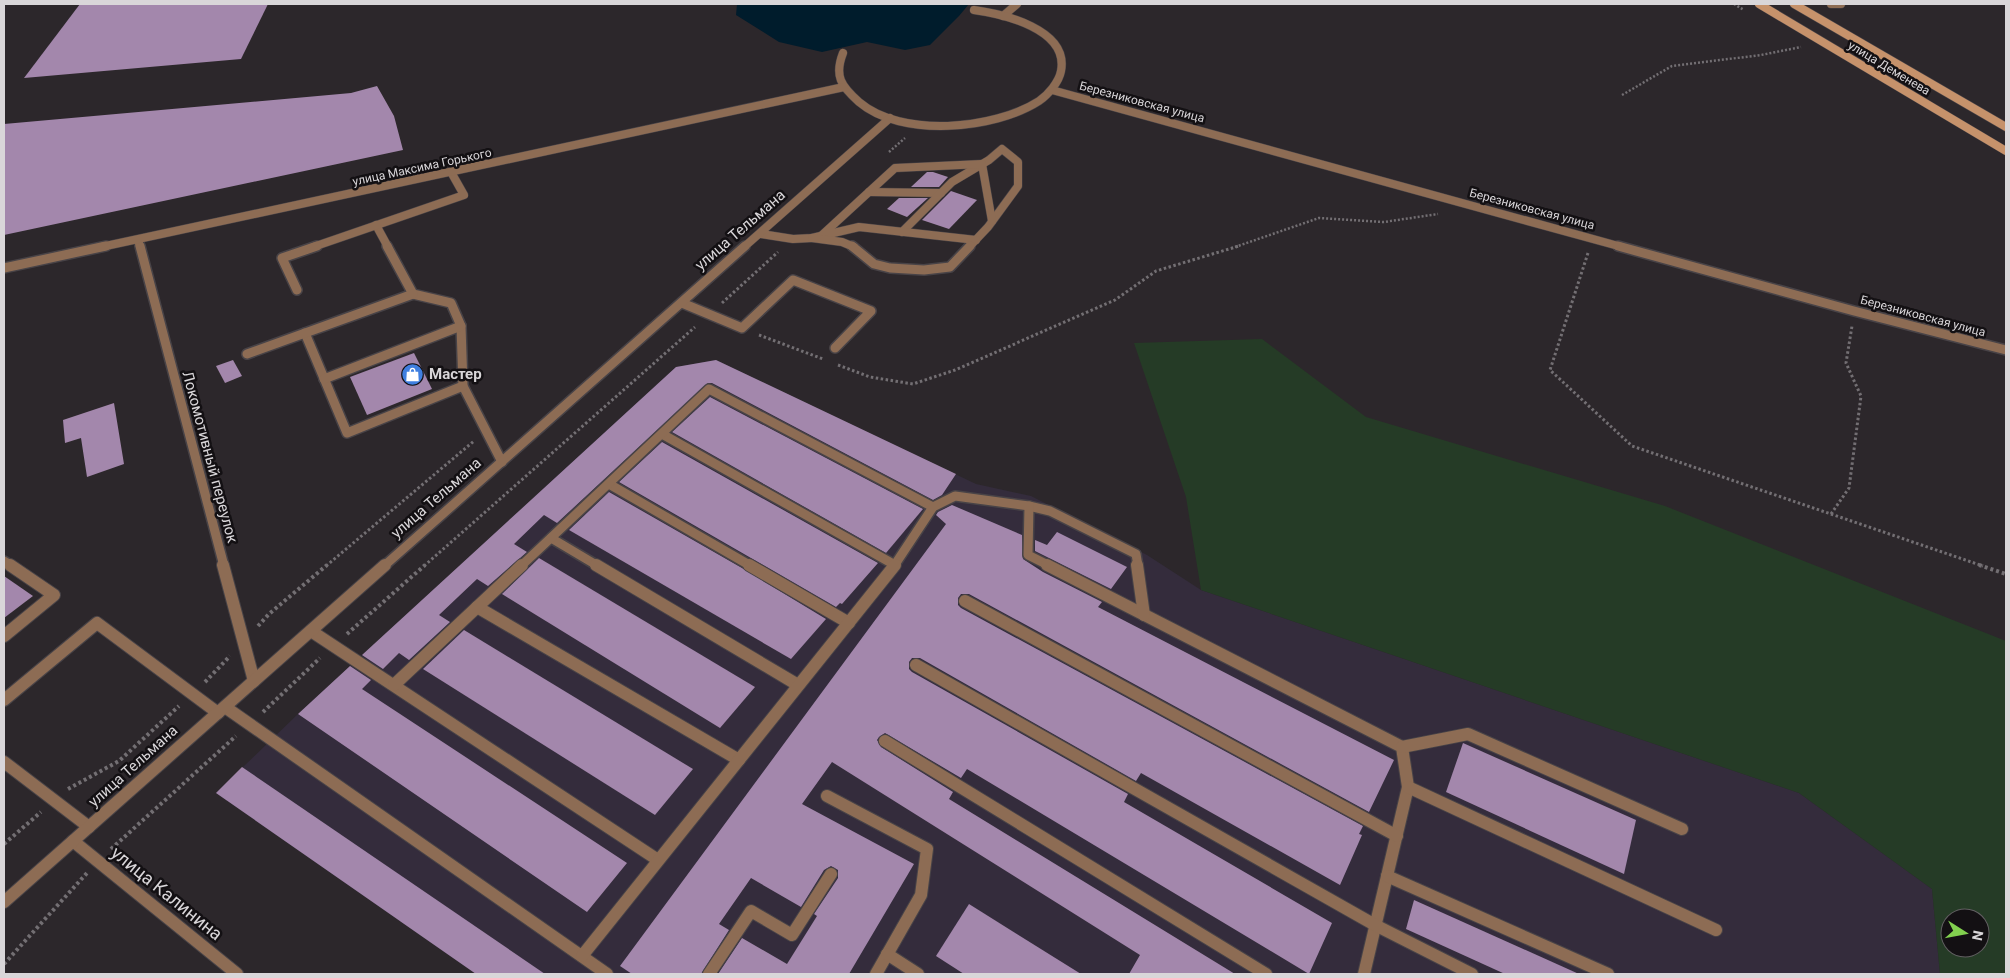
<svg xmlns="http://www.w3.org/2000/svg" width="2010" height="978" font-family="Roboto,sans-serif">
<rect width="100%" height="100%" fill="#2c272b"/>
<!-- industrial -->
<polygon fill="#342c3c" points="716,360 976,484 1031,496 1147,555 1201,590 1799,793 1932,889 1940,974 476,974 216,793 298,714 676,367"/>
<!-- green -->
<path fill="#253b26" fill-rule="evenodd" d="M1262 339 1366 417 1665 506 2006 641V974H1940L1932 889 1799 793 1201 590 1186 497 1134 343ZM1950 918H1980V948H1950Z"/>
<!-- water -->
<polygon fill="#001c2c" points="737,4 969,4 959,16 930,45 905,50 867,42 822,52 779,42 736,15"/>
<!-- building -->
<g fill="#a387ac">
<polygon points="80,4 268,4 241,59 24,78"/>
<polygon points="377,86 394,116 403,150 4,235 4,124 351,93"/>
<polygon points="927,172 933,172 948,177 939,187 911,187"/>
<polygon points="951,191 977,200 949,229 922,220"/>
<polygon points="899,198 928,198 907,217 887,209"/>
<polygon points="414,353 432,389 367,415 350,377"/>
<polygon points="233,360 242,376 225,383 216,366"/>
<polygon points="716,360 956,474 942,495 933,500 712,383 708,383 557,523 544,515 514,544 527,552 488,586 477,579 439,615 450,622 409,660 399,653 383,669 362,655 676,367"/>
<polygon points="710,397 923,509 886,553 672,432"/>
<polygon points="114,403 124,464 87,477 81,438 65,443 63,420"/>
<polygon points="662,442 878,563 842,604 840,603 836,607 619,482"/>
<polygon points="609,492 742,568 826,619 791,659 569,530"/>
<polygon points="952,505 1022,535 1023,559 1043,572 1102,602 1098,607 1394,760 1369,812 969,594 961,594 958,598 958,605 961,608 1363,826 1359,834 1362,835 1340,885 1141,773 1136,781 920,658 912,658 909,662 909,669 912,672 1128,794 1124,802 1332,923 1309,974 967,769 961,778 885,733 879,737 877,740 881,747 953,792 949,799 1235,974 1129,974 1140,955 832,762 802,804 914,864 849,974 718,974 742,938 787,964 817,916 814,914 838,878 838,870 831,866 824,870 801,907 751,878 719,924 729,930 701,974 632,974 620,966 946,524 936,515 938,512"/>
<polygon points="1057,532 1127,567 1111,589 1035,551 1035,540 1047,545"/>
<polygon points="539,558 755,687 720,728 502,594"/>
<polygon points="4,576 33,596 4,618"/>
<polygon points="464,630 693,769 655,815 423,669"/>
<polygon points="350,666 371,680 362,689 627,863 587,912 298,714"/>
<polygon points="1463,743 1636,820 1624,874 1446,792"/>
<polygon points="242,767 545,974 476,974 216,793"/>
<polygon points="1414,900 1579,974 1505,974 1406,929"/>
<polygon points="969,904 1081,974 964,974 936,956"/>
</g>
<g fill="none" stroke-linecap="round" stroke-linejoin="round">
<defs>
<g id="lane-far2">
<polyline points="1831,4 1841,4"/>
<polyline points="869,192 941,193"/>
<polyline points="376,225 388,247"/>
<polyline points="902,232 952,182 989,160 1002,149 1018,162 1018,186 988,227 969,247"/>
<polyline points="761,234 793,239 812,238 859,227 976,240"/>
<polyline points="821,236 895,168 982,164 992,221"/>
<polyline points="812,238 842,242 854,247"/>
<polyline points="138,240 140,247"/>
<polyline points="313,247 464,195 451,172"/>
</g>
<g id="lane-far1">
<polyline points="140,246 224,566"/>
<polyline points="387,246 413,294 451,303 461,326 463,386 502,462"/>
<polyline points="852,246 874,264 890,268 924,270 950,267 970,246"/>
<polyline points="297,290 282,258 317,246"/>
<polyline points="682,303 742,328 793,280 871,311 835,348"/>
<polyline points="305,333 347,433 463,386"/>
<polyline points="247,354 413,294"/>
<polyline points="324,379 461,326"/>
<polyline points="662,434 895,565"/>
<polyline points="609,484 751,566"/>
<polyline points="1029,506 1050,511 1136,554 1138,566"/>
<polyline points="551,538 598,566"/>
<polyline points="4,561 12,566"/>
<polyline points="521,566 709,389 933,507"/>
<polyline points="894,566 933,507 955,496 1029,506 1028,555 1050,566"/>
</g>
<g id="lane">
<polyline points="223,565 254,681"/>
<polyline points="596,565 798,685"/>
<polyline points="749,565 849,623"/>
<polyline points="1047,565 1402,747 1408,787 1364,974"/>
<polyline points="1137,565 1144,615"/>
<polyline points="965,601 1397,836"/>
<polyline points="477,607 739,760"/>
<polyline points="311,631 658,860"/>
<polyline points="4,636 54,595 10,565"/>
<polyline points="916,665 1375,925 1472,974"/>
<polyline points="394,685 522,565"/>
<polyline points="4,700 97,623 218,713"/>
<polyline points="225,707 607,974"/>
<polyline points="885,741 1266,974"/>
<polyline points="1402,747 1468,734 1682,829"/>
<polyline points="1408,787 1716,930"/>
<polyline points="827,796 927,849 921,895 876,974"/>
<polyline points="1387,876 1608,974"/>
<polyline points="887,954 918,974"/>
<polyline points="582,956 895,565"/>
<polyline points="709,974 751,911 792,935 831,874"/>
</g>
<g id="street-far2">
<polyline points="1003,16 1017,4"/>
<path d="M843 53C834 76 841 86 859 102 901 138 994 130 1039 101 1048 95 1059 82 1061 71 1069 29 1003 14 974 10"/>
<polyline points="1052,90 1622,247"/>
<polyline points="101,247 844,87"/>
<polyline points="744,247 890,118"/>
</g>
<g id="street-far1">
<polyline points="1618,246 1854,311 2006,350"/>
<polyline points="4,268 106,246"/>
<polyline points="384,566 745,246"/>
</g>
<g id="street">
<polyline points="4,762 89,827"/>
<polyline points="73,841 237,974"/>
<polyline points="4,902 385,565"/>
</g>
<g id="secondary">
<polyline points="1759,4 2006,151"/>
<polyline points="1794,4 2006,127"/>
</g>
</defs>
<!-- lane-far2 casing -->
<use href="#lane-far2" stroke="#484347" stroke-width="9"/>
<!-- lane-far1 casing -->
<use href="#lane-far1" stroke="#484347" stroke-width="12"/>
<!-- lane casing -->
<use href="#lane" stroke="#484347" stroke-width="14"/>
<!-- street-far2 casing -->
<use href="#street-far2" stroke="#484347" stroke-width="9"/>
<!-- street-far1 casing -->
<use href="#street-far1" stroke="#484347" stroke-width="12"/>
<!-- street casing -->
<use href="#street" stroke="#484347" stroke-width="14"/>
<!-- secondary casing -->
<use href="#secondary" stroke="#484347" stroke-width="9"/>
<!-- path-far2 -->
<g stroke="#736f73" stroke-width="2.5" stroke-dasharray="2 2" stroke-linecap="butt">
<polyline points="1734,4 1744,10"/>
<polyline points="1622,95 1672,66 1761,55 1801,47"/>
<polyline points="889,152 905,138"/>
<polyline points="1235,247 1319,218 1384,222 1438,214"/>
</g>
<!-- path-far1 -->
<g stroke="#736f73" stroke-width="3" stroke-dasharray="2.5 2.5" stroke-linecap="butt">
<polyline points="1588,253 1550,370 1632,446 1983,566"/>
<polyline points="722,303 778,252"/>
<polyline points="759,335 823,359"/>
<polyline points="838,365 870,377 913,384 955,370 1115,300 1156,271 1239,246"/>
<polyline points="1831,514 1849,488 1861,396 1846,363 1852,326"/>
<polyline points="326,566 474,441"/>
<polyline points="424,566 695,327"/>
</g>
<!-- path -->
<g stroke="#736f73" stroke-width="4" stroke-dasharray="3 3" stroke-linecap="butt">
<polyline points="1979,565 2006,574"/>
<polyline points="258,626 269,614 327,565"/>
<polyline points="347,634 425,565"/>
<polyline points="205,682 230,656"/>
<polyline points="263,712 320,658"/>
<polyline points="68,789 119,761 179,706"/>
<polyline points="4,844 41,812"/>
<polyline points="111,849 236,736"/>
<polyline points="4,964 87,873"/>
</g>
<!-- lane-far2 -->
<use href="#lane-far2" stroke="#8d6c54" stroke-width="8"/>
<!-- lane-far1 -->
<use href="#lane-far1" stroke="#8d6c54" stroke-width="9"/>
<!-- lane -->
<use href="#lane" stroke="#8d6c54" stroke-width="12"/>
<!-- street-far2 -->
<use href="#street-far2" stroke="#8d6c54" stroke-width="8"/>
<!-- street-far1 -->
<use href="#street-far1" stroke="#8d6c54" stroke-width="9"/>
<!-- street -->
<use href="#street" stroke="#8d6c54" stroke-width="12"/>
<!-- secondary -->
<use href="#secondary" stroke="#c6926b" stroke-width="8"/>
</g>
<!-- icons -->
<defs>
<symbol id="shop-disc" viewBox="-11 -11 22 22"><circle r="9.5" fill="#3f7fe0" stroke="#131013"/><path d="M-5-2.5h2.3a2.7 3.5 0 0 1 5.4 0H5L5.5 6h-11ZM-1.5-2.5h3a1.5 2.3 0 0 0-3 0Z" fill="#fff"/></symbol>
</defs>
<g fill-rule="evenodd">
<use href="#shop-disc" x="400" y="362" width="25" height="25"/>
</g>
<g text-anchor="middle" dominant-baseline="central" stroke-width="5" stroke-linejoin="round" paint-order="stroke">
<!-- far-street labels -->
<g font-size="12" fill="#d9d6d9" stroke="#131013">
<text transform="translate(1889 68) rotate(31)">улица Деменева</text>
<text transform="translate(1142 102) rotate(15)">Березниковская улица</text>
<text transform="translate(422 167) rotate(-12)">улица Максима Горького</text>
<text transform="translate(1532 209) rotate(15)">Березниковская улица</text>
<text transform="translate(1923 316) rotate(15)">Березниковская улица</text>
</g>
<!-- street labels -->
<g font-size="15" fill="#d9d6d9" stroke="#131013">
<text transform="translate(740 230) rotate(-41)">улица Тельмана</text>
<text transform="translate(210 457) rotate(75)">Локомотивный переулок</text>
<text transform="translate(436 498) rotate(-41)">улица Тельмана</text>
<text transform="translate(133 766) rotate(-42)">улица Тельмана</text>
</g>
<!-- poi labels -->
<g font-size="15" font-weight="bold" fill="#d9d6d9" stroke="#131013" text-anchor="start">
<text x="429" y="374">Мастер</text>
</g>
<!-- near-street labels -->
<g font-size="18" fill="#d9d6d9" stroke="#131013">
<text transform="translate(167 893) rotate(39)">улица Калинина</text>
</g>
</g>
<!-- border -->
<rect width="2010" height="978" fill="none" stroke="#d9d6d9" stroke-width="10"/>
<!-- north arrow -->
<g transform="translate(1965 933) rotate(101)"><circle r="24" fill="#131013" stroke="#625f62"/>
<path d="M0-4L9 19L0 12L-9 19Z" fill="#82d04f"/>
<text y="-8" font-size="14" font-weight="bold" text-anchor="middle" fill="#d9d6d9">N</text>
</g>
</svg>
